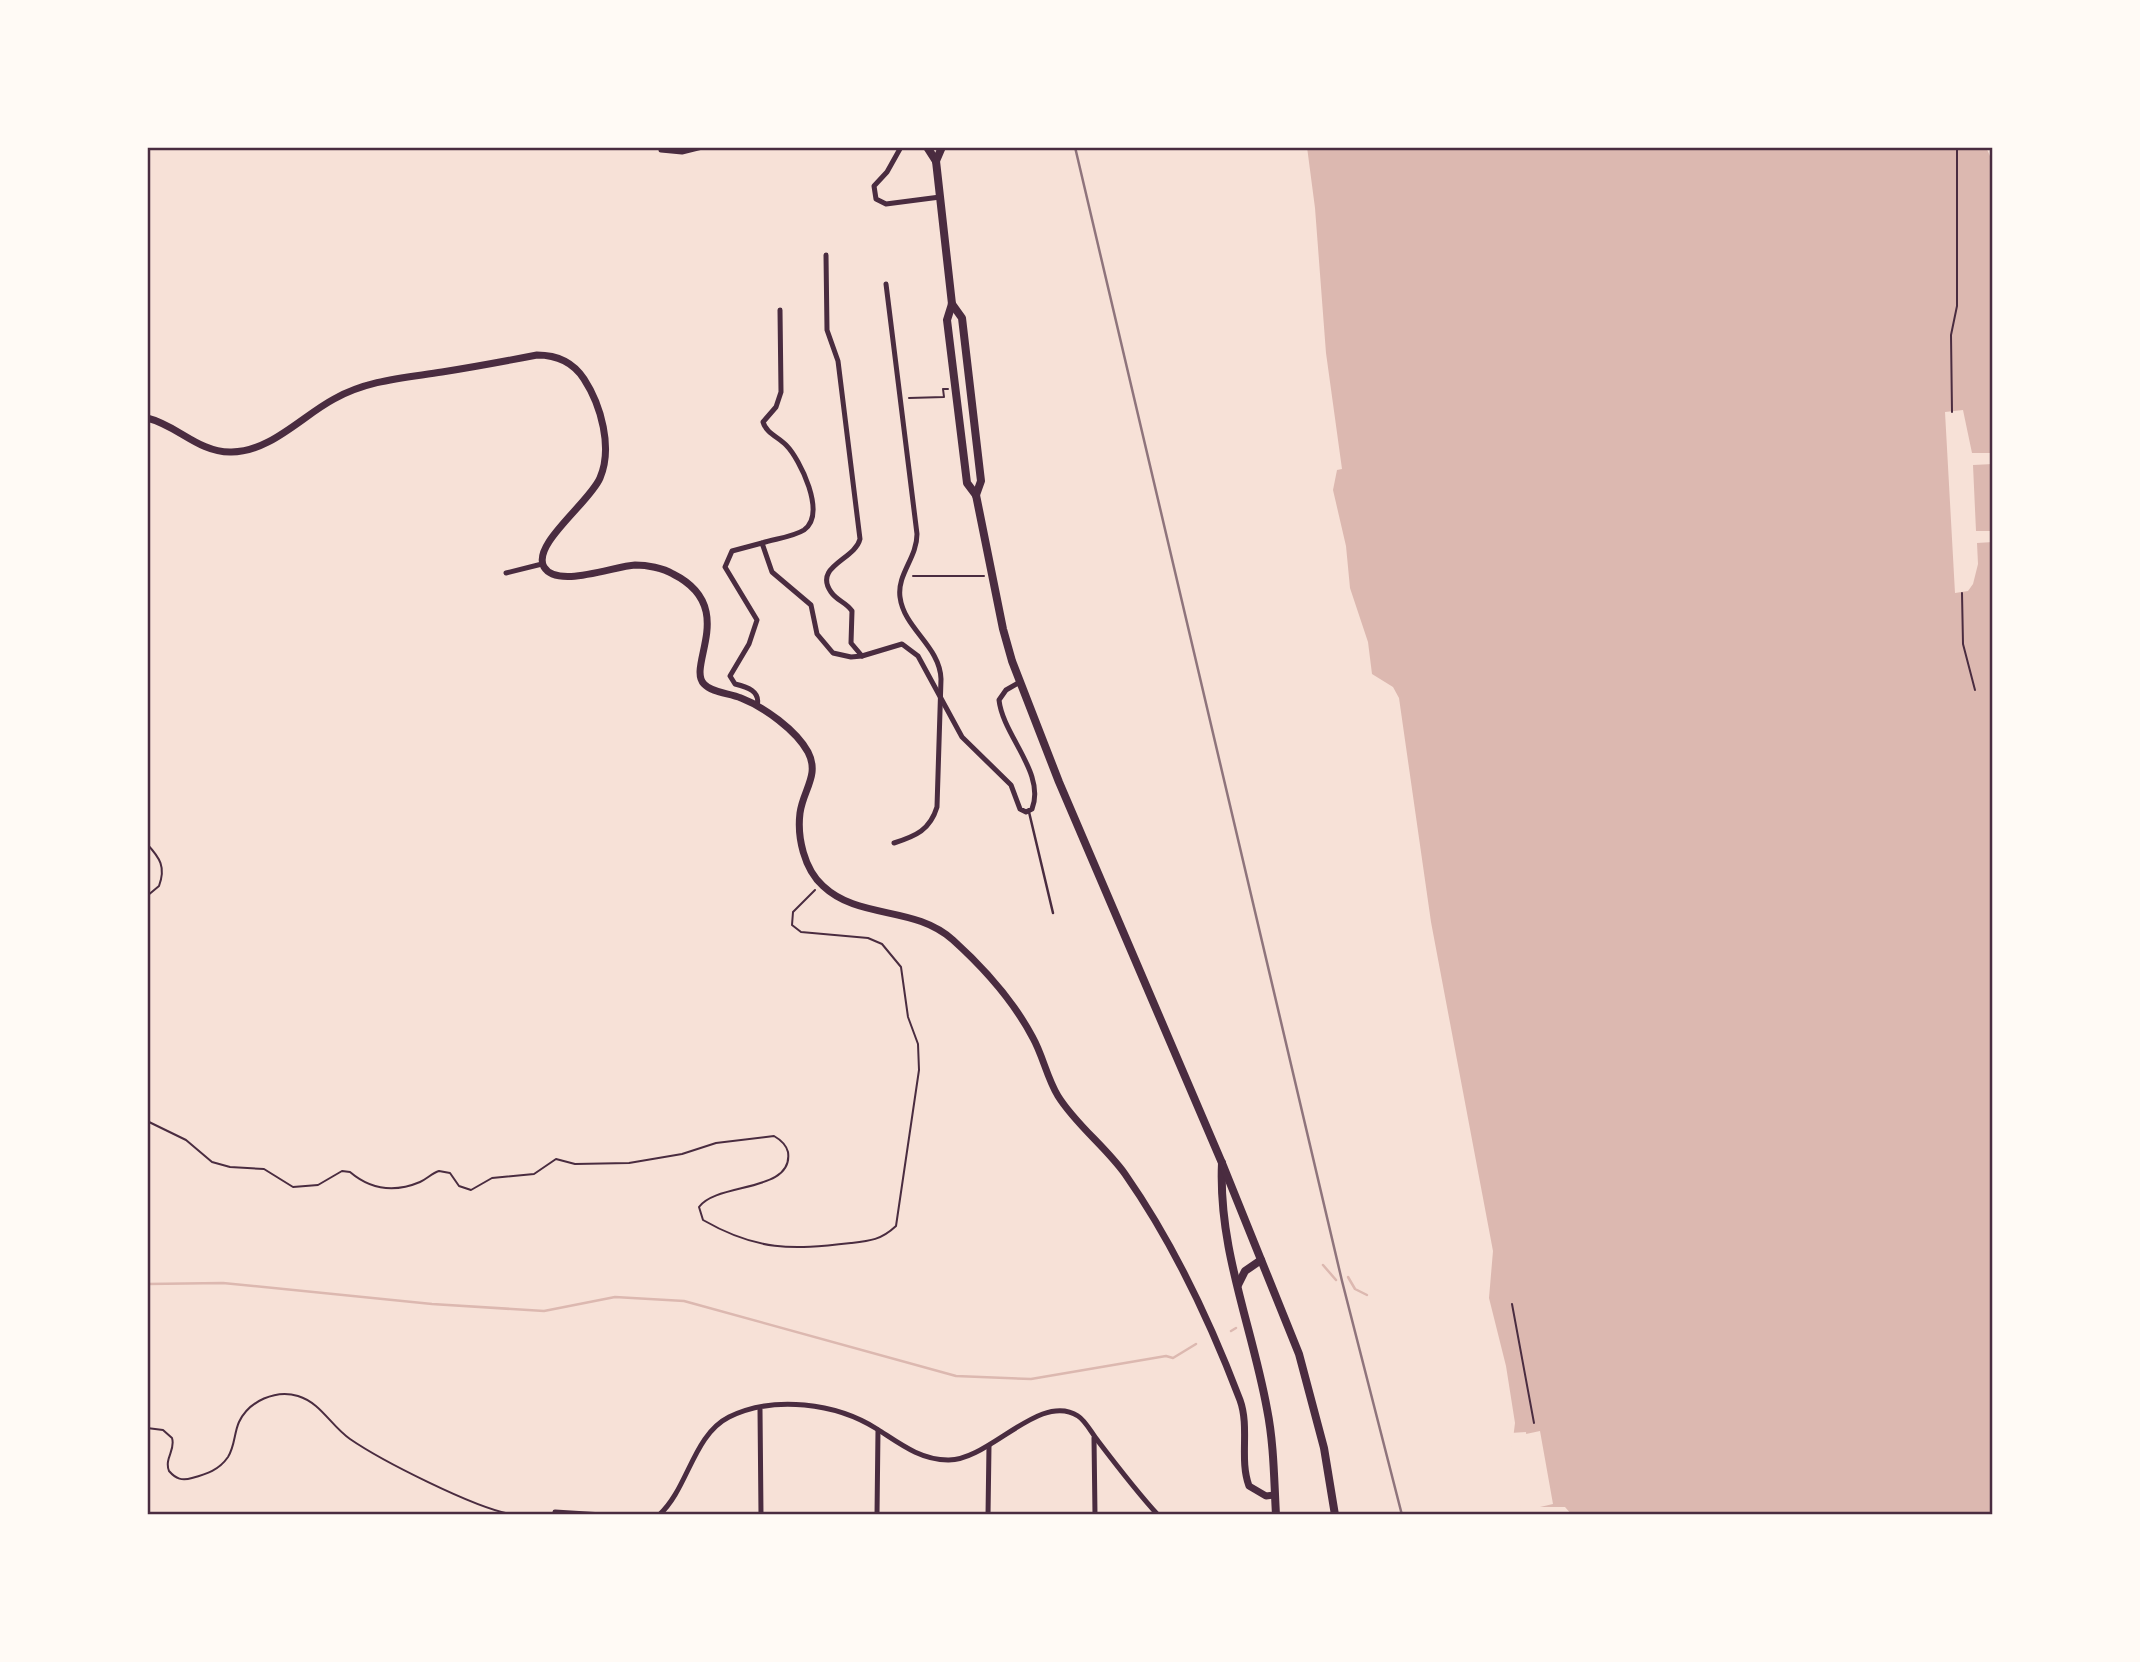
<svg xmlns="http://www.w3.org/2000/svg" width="2140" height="1662" font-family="'DM Sans',sans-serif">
<rect width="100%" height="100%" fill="#f7e1d7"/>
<!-- water -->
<polygon fill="#dcb8b0" points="1307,147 1986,147 1993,163 1993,1515 1529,1515 1513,1439 1515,1423 1506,1366 1489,1298 1493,1251 1431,922 1399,698 1393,687 1372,674 1368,642 1350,588 1346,546 1333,490 1337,470 1342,469 1326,353 1315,208"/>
<!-- pier -->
<g fill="#f7e1d7">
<polygon points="1963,410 1972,453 1993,453 1993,464 1973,465 1976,531 1993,531 1993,542 1977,543 1978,564 1973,584 1968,591 1955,593 1945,412"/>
<polygon points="1540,1431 1553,1504 1540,1507 1565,1507 1572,1515 1527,1515 1521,1511 1510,1433 1526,1432 1527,1442 1526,1434"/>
</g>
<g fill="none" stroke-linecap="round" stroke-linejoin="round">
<!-- stream -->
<g stroke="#dcb8b0" stroke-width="2.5">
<polyline points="1323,1265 1336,1280"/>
<polyline points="1348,1277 1355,1289 1367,1295"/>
<polyline points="147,1284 223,1283 432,1304 544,1311 615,1297 684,1301 956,1376 1031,1379 1166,1356 1173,1358 1196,1344"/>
<polyline points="1231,1331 1236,1328"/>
</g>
<!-- path -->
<g stroke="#4a2c40" stroke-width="2">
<polyline points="909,398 944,397 943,389 948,389"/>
<polyline points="1952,412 1951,335 1957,306 1957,147"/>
<polyline points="913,576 984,576"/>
<polyline points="1962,593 1963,644 1975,690"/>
<path d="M147 844C160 858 166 867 159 886L147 896"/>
<path d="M147 1121 186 1140 212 1162 230 1167 264 1169 293 1187 318 1185 342 1171 350 1172C370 1189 394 1193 420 1182 427 1179 432 1173 439 1171L450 1173 459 1186 471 1190 492 1178 534 1174 556 1159 575 1164 629 1163 682 1154 716 1143 774 1136C781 1140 786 1144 788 1152 794 1193 717 1182 699 1207L703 1220C757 1251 791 1250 851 1243 870 1241 881 1240 896 1226L919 1070 918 1044 908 1017 901 967 882 944 868 938 801 932 792 925 793 912 815 890"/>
<polyline points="1512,1304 1534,1423"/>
<path d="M147 1428 163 1430 172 1438C176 1450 164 1458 169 1471 176 1479 182 1481 192 1478 207 1474 219 1470 228 1457 235 1446 234 1433 239 1422 249 1401 276 1389 298 1396 321 1403 331 1426 350 1439 382 1461 473 1507 510 1514 522 1516 534 1514 547 1513"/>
</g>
<!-- service -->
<polyline stroke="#4a2c40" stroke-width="2.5" points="1029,812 1053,913"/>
<!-- minor -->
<g stroke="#4a2c40" stroke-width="5">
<polyline points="901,147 887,172 874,186 876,199 886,204 940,197"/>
<polyline points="661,150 682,152 702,147"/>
<path d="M826 255 827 330 838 361 860 539C855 560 813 566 831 592 837 601 846 602 852 611L851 643 862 656"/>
<path d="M886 284 917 534C917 558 897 574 900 597 904 629 940 646 941 679L937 807C930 830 916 836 894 843"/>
<path d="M762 543C774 539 793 537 804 530 827 514 800 459 786 445 778 437 766 433 763 422L776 407 781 392 780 310"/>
<polyline points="506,573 542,564"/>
<path d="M757 706C761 691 747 687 735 684L730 676 749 644 757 620 725 567 732 551 762 543 772 572 811 605 817 634 833 653 851 657 862 656 902 644 918 656 962 737 1011 785 1020 809 1026 812 1032 809C1046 773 1003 736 999 700L1006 690 1020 682"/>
<polyline points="760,1409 761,1515"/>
<polyline points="1094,1438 1095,1515"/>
<polyline points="555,1512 603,1515"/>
<path d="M659 1515C688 1489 693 1435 729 1417 774 1395 836 1403 877 1429 899 1443 920 1460 948 1460 989 1461 1040 1391 1078 1416 1086 1421 1092 1434 1098 1441 1117 1466 1136 1491 1158 1515"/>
<polyline points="877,1515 878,1430"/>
<polyline points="988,1515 989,1446"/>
</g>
<!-- secondary -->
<path stroke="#4a2c40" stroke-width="7" d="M147 418C177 425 198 452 230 452 269 453 302 416 334 399 368 380 404 378 442 372 474 367 506 361 537 355 557 355 573 362 584 379 601 405 613 448 600 478 590 502 531 545 544 567 557 589 614 566 635 565 647 565 663 568 673 574 739 607 686 666 704 684 712 693 730 693 741 698 764 707 796 730 808 752 820 775 803 790 800 813 797 837 804 869 823 886 859 920 914 905 953 940 984 968 1013 1000 1033 1038 1043 1056 1047 1078 1058 1096 1076 1125 1105 1146 1125 1174 1174 1244 1210 1321 1240 1400 1250 1428 1239 1459 1249 1486L1266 1496 1275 1495"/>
<!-- primary -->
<g stroke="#4a2c40" stroke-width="8">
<path d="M1222 1163C1218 1249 1252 1326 1267 1409 1274 1444 1274 1480 1276 1515"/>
<polyline points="1238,1285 1245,1271 1261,1260"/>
</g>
<!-- trunk -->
<g stroke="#4a2c40" stroke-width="8">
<polyline points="927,147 936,161 952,304 947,320 967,483 976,495 1003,629 1012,661 1059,782 1222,1163 1299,1354 1324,1448 1335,1515"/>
<polyline points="936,161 942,147"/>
<polyline points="952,304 962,318 981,481 976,495"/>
</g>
<!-- rail -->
<polyline stroke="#8f747c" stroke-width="2.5" points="1075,147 1342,1281 1402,1515"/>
</g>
<!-- border -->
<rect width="2140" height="1662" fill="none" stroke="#fffaf5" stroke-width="298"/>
<rect x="149" y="149" width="1842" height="1364" fill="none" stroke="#4a2c40" stroke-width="2.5"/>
</svg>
